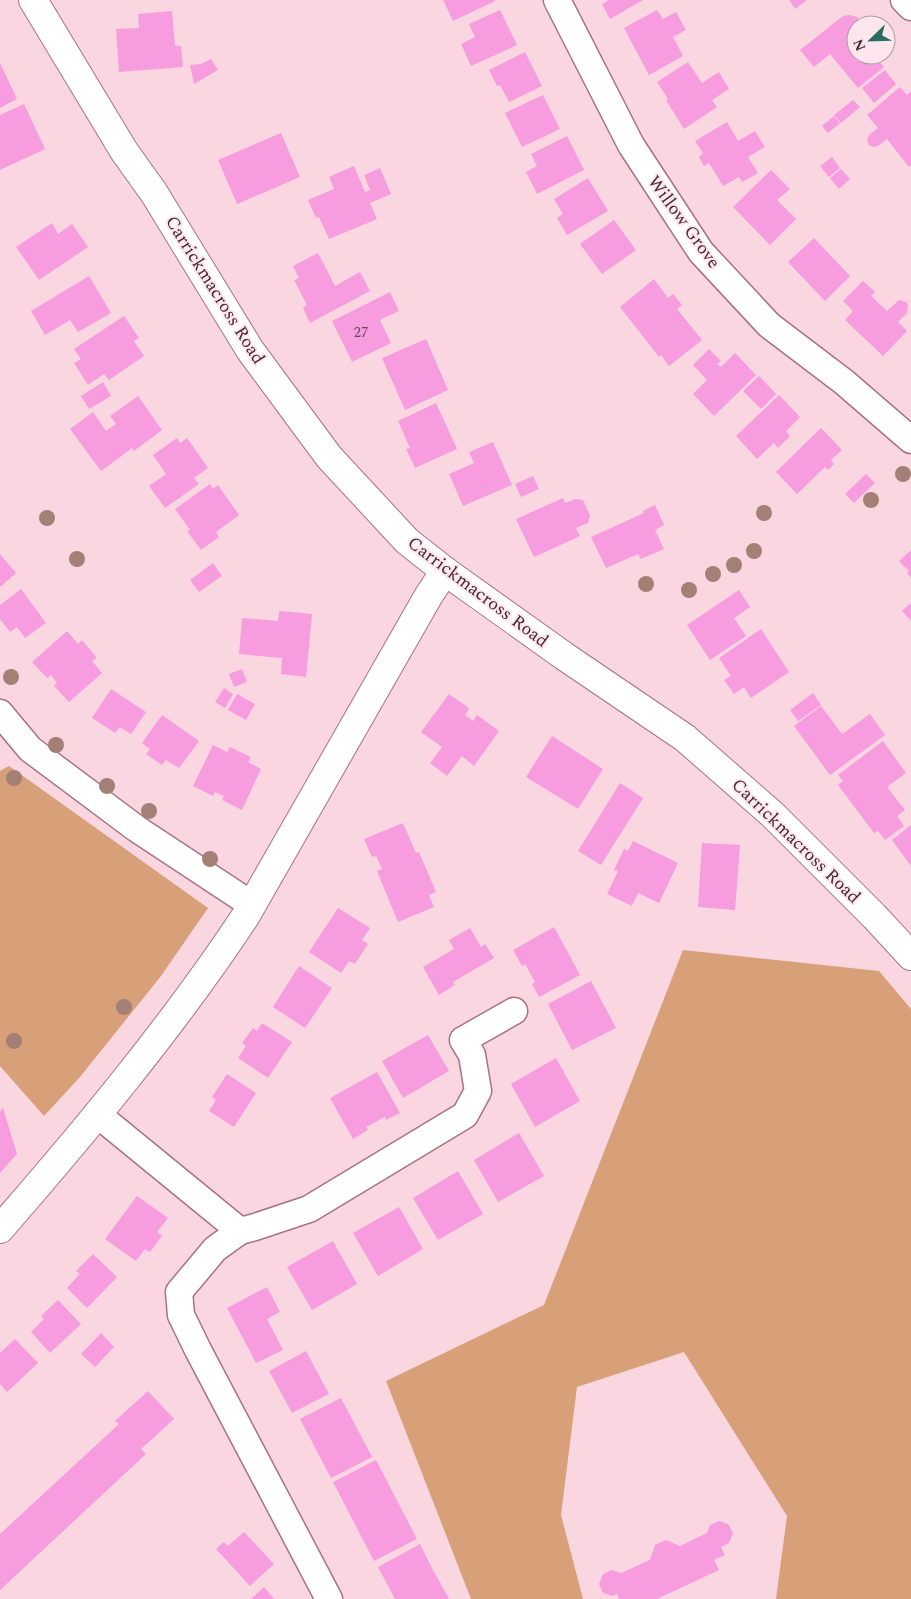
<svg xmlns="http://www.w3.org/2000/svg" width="911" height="1599" font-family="Spectral,serif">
<rect width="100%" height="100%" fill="#fad6e1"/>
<!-- green -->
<g fill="#d8a079">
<polygon points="9,766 208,908 161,976 80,1077 44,1116 0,1066 0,771"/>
<polygon points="683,950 879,971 911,1009 911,1599 776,1599 787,1516 684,1352 577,1387 561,1515 583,1599 471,1599 386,1381 544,1305"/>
</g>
<!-- building -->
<g fill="#f69cdf">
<polygon points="443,0 495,0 495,1 453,21"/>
<polygon points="609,0 643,0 610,19 602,4"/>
<polygon points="789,0 807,0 795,9"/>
<polygon points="500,10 517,45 471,66 461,44 475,37 469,24"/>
<polygon points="657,10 663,19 676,12 686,30 673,37 683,56 649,75 624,28"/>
<polygon points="172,11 175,46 181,46 183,67 119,72 116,29 139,28 138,14"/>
<polygon points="850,15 857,17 864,25 856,25 856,55 874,55 884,67 858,88 830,54 814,67 800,50 843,16"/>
<polygon points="525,52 542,86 509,102 500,85 497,86 489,70"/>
<polygon points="211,59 218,70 194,84 190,65 201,64"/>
<polygon points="688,62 702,83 719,72 729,89 712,100 717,107 684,129 666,100 668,99 657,82"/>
<polygon points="0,63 17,99 0,108"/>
<polygon points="885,70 896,84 874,103 862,88"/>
<polygon points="900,87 907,95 911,91 911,165 909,167 887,139 878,146 873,147 869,145 867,140 869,135 878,128 867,115"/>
<polygon points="543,95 560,129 522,147 505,113"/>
<polygon points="853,100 860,107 841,123 834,115"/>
<polygon points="24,104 45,149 0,170 0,115"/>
<polygon points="834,116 840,123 828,133 822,126"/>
<polygon points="727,122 738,141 755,131 765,147 748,157 758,173 742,182 739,177 723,186 709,163 704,166 699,157 703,153 695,141"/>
<polygon points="281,133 300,177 237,204 218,160"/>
<polygon points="567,136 584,170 537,194 526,172 537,166 531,154"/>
<polygon points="832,157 840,168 829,177 820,166"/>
<polygon points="354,166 365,192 370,190 364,175 380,168 391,194 370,203 377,219 329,239 319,217 316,218 308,200 334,189 329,177"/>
<polygon points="841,169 850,179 839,189 830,178"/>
<polygon points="771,170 790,189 777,200 796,219 770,245 733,207"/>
<polygon points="588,178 608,211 567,235 557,218 563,214 554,199"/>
<polygon points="614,220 636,250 602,274 580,244"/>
<polygon points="52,223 58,234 72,224 88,247 39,280 16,247"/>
<polygon points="814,238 850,276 825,301 788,262"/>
<polygon points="318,253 335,286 360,272 370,291 310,323 303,308 307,305 294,280 299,278 293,266"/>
<polygon points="89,276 111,313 78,332 70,320 45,335 31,311"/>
<polygon points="654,279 668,298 673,294 682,305 677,309 702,340 669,366 661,355 659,357 620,307"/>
<polygon points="863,281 875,292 871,296 887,311 899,300 906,302 908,305 907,313 898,322 907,331 883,356 845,320 853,311 843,301"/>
<polygon points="390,292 399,311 380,320 391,343 352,362 332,321"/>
<polygon points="124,316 139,338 134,341 144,356 109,380 104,374 88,385 74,363 81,359 74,349"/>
<polygon points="426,339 448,390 405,410 382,358"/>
<polygon points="709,349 721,361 717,364 721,367 735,353 756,375 714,416 693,394 707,380 693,365"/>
<polygon points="759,376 776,394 761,409 743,391"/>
<polygon points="103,382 111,396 89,409 81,396"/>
<polygon points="779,395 800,417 786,431 790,436 778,448 774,443 757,459 736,436"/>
<polygon points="138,396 162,430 134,451 132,448 101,471 70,429 93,412 106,431 116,424 110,416"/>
<polygon points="436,403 457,449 415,468 406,449 410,448 398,421"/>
<polygon points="821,428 842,450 831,460 834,464 828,470 825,467 797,494 776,472"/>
<polygon points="177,438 180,443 187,438 208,468 194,478 199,484 165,508 149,486 166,474 153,455"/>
<polygon points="493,442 512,485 463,506 449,474 474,463 469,452"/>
<polygon points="866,474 875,483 854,503 845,494"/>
<polygon points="533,476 539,489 521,497 515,484"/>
<polygon points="210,484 213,489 218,485 239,515 216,532 219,537 201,550 187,531 190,530 175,509"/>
<polygon points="563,498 565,503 576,499 583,500 590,516 588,523 576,528 580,536 534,557 516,519"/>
<polygon points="655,505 664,525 655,530 664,549 641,559 638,554 606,568 591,537 644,513 643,511"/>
<polygon points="911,550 911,578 907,573 909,571 899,561"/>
<polygon points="0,554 16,573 0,587"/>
<polygon points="213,563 222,576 199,592 190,580"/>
<polygon points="21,589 46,623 25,638 17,627 10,632 0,619 0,605"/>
<polygon points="739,590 750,607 734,618 746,636 710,660 687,625"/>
<polygon points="911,603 911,621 902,611"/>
<polygon points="279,611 312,614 306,677 281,674 282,658 239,654 242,618 278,621"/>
<polygon points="761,629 789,672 751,698 744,687 734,694 724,680 731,676 719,658"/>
<polygon points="67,631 78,644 82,640 97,658 92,661 102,673 69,702 54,686 57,683 51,675 47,678 32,662"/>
<polygon points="242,669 247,682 234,687 229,674"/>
<polygon points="224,688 233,694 225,708 215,702"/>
<polygon points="111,689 146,712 131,734 120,727 115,733 92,718"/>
<polygon points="813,693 821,705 798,721 790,710"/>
<polygon points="237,694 255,704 246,720 228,710"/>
<polygon points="449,694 469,708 465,715 473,721 477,715 499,731 474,766 462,756 447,776 430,763 442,747 421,732"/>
<polygon points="821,706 842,734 870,714 885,735 830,775 794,726"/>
<polygon points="162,715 199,741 179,768 166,760 162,765 146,754 150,749 142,743"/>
<polygon points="552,736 603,769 578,809 526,777"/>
<polygon points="883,741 906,773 887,787 905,810 897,816 904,826 885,840 878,831 874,833 838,785 843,781 838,775"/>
<polygon points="213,745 227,752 230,747 251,757 248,762 261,769 242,810 222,800 224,796 215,792 213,796 193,786"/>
<polygon points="620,783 643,798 601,865 578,851"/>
<polygon points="403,823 416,853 419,852 436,892 429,895 434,907 398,922 377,871 382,869 376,856 372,857 364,839"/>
<polygon points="911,825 911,866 892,840"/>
<polygon points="633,841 678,863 659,903 638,893 632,906 607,894 618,871 614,870 624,849 628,851"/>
<polygon points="702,843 740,845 735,910 698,907"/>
<polygon points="338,908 370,928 362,940 368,944 355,964 349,961 341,973 309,952"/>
<polygon points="554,927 580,975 539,997 532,984 535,982 525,964 522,966 513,950"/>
<polygon points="470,928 481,947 485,944 494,958 453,982 455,985 439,995 423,967 454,949 449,940"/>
<polygon points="299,966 332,988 305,1028 273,1007"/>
<polygon points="591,981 616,1028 572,1050 548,1004"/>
<polygon points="262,1023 292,1042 268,1078 238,1058 246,1046 242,1043 253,1028 257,1031"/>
<polygon points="428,1035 449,1071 403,1098 382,1061"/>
<polygon points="556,1058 580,1101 535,1127 511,1084"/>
<polygon points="377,1072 400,1113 386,1120 385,1117 366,1127 368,1130 353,1139 330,1098"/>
<polygon points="227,1074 256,1093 234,1127 209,1111 216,1100 212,1097"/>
<polygon points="3,1108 17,1154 0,1173 0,1112"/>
<polygon points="519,1133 544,1176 498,1202 474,1160"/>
<polygon points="458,1171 483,1214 438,1240 413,1198"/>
<polygon points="137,1196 168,1218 157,1232 162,1236 150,1252 145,1249 136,1261 105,1239"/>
<polygon points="399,1207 423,1249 378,1276 353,1233"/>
<polygon points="333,1241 357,1284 312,1310 287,1267"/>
<polygon points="93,1254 117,1277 87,1308 67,1288 80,1274 76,1271"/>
<polygon points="267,1287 280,1312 267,1319 283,1350 256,1363 227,1308"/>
<polygon points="58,1300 81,1324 50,1353 31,1332 44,1319 41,1316"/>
<polygon points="101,1333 114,1347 95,1367 81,1354"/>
<polygon points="15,1339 38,1363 7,1392 0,1384 0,1353"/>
<polygon points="306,1351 329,1394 292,1413 269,1371"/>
<polygon points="148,1391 174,1419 141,1449 146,1454 0,1590 0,1534 119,1424 115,1421"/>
<polygon points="341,1398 372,1457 331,1478 300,1419"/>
<polygon points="376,1460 417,1539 374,1561 333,1482"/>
<polygon points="719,1521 728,1524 733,1533 729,1543 721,1547 725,1555 714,1560 719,1570 657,1599 619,1599 617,1594 613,1596 603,1593 599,1584 603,1574 612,1570 621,1573 650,1560 655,1545 666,1540 680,1546 707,1533 710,1525"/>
<polygon points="244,1532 274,1564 250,1586 216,1549 224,1542 228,1546"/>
<polygon points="420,1544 434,1572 449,1599 395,1599 378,1567"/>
<polygon points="264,1587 274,1599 251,1599"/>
</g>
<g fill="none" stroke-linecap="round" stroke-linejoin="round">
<defs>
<g id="street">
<polyline points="557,0 631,145 701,252 769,325 844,382 911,440"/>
<polyline points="904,0 911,7"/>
<polyline points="0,713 30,749 137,829 252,905"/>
<polyline points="97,1114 240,1231 215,1249 179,1292 181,1315 198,1350 329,1599"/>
<polyline points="240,1231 255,1227 309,1209 465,1115 478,1091 472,1055 463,1040 514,1011"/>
</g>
<g id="secondary">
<polyline points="33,0 124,151 154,193 250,350 329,457 407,541 445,571 564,656 685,738 773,815 875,917 911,956"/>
<path d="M0 1229C87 1129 172 1027 245 917L429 595 445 571"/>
</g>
</defs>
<!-- street casing -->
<use href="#street" stroke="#a77285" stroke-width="29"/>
<!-- secondary casing -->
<use href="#secondary" stroke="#a77285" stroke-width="30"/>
<!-- street -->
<use href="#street" stroke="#fff" stroke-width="26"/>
<!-- secondary -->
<use href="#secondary" stroke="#fff" stroke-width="28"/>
</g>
<!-- trees -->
<g fill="#a37f75">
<circle cx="903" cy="474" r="8"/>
<circle cx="871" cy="500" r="8"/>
<circle cx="764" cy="513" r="8"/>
<circle cx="47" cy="518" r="8"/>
<circle cx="754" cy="551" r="8"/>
<circle cx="77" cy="559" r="8"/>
<circle cx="734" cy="565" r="8"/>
<circle cx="713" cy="574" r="8"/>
<circle cx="646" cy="584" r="8"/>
<circle cx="689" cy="590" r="8"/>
<circle cx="11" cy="677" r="8"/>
<circle cx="56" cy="745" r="8"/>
<circle cx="14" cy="778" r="8"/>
<circle cx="107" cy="786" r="8"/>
<circle cx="149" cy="811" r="8"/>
<circle cx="210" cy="859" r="8"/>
<circle cx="124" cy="1007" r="8"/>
<circle cx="14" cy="1041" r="8"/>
</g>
<g text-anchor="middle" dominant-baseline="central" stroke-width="4" stroke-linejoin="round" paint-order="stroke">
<!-- number labels -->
<g font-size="15" fill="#6f475e">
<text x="361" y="332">27</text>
</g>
<!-- street labels -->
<g font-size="18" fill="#422b33" stroke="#ffe6ee">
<text transform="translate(684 222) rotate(54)">Willow Grove</text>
<text transform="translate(215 290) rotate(58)">Carrickmacross Road</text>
<text transform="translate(478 592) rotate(37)">Carrickmacross Road</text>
<text transform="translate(796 841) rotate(44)">Carrickmacross Road</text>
</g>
</g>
<!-- north arrow -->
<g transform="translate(871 40) rotate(247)"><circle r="24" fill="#ffe6ee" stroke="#b39ba3"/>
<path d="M0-4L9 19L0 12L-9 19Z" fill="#296d5f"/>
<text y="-8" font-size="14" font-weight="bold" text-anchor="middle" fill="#422b33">N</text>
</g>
</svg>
